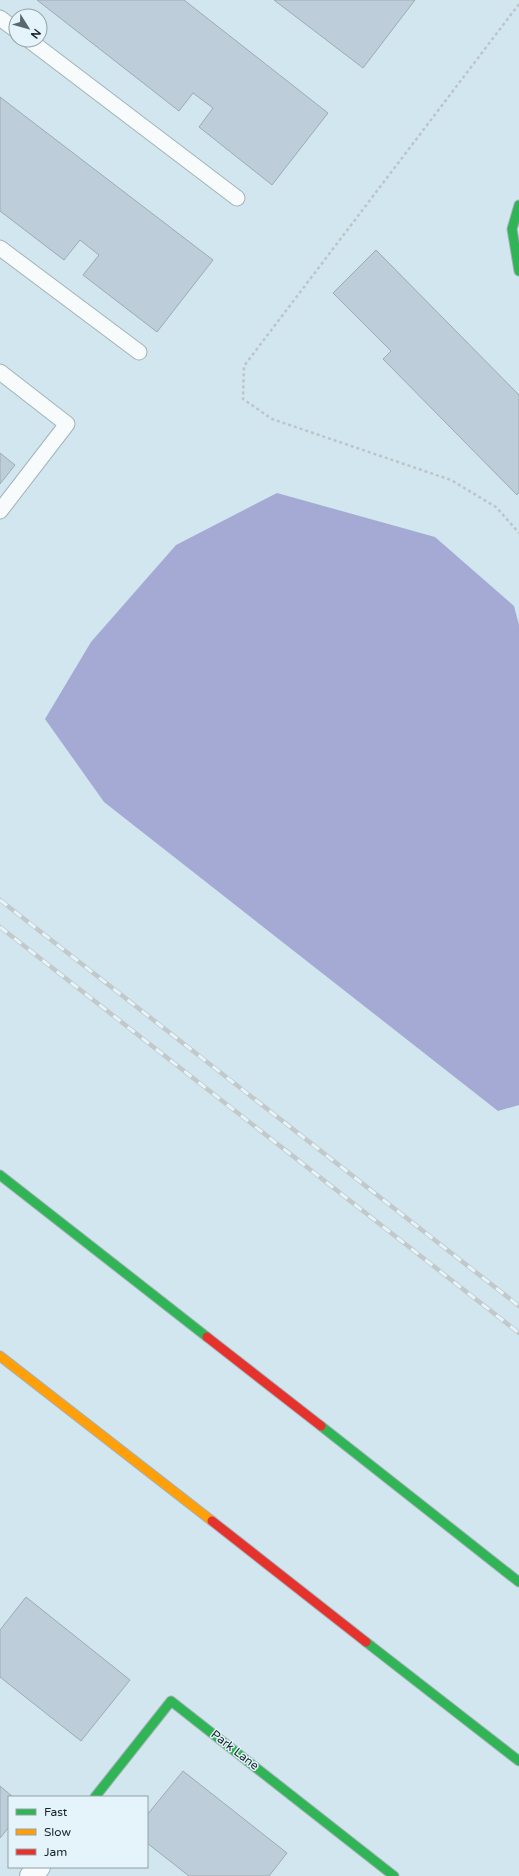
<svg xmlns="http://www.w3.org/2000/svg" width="519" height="1876" font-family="'Varela Round',sans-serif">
<rect width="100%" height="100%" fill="#d1e6ee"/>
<!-- water -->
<polygon fill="#a4aad4" points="277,493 435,537 514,606 519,625 519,1105 498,1111 104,802 45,719 91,642 176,545"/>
<!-- building -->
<g fill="#bdceda" stroke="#9dabb3">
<polygon points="37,0 184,0 328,113 272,185 199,127 213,108 193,93 179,111"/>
<polygon points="274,0 415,0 363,68"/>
<polygon points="0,97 213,260 157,332 83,275 99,255 80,240 64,260 0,211"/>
<polygon points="376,250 519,395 519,492 517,495 383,359 391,351 333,293"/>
<polygon points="0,453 15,465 0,484"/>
<polygon points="26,1597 130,1680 81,1741 0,1677 0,1630"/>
<polygon points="183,1771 287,1853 269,1876 189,1876 147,1843 147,1815"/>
<polygon points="0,1786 13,1797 9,1797 9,1827 0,1838"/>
</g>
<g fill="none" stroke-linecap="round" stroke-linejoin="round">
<defs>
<g id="lane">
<polyline points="0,18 16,30"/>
<polyline points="29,40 237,198"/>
<polyline points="0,248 139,352"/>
<polyline points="0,372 67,424 0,511"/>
</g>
<polyline id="street" points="31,1876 39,1867"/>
<g id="fast">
<polyline points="519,205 512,229 519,271"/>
<polyline points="0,1175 207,1337"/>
<polyline points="321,1426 519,1582"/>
<polyline points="366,1642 519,1761"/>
<polyline points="95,1797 171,1701 394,1876"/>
</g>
<polyline id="slow" points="0,1356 212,1521"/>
<g id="jam">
<polyline points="207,1337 321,1426"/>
<polyline points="212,1521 366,1642"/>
</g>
</defs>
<!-- lane casing -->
<use href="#lane" stroke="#a2b3b9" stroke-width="17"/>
<!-- street casing -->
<use href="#street" stroke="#a2b3b9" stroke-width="24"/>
<!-- fast casing -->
<use href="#fast" stroke="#a2b3b9" stroke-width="11"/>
<!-- slow casing -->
<use href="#slow" stroke="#a2b3b9" stroke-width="11"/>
<!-- jam casing -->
<use href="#jam" stroke="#a2b3b9" stroke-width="11"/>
<!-- path -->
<polyline stroke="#bdc5c8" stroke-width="2.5" stroke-dasharray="3 3" stroke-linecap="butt" points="519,4 244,366 243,399 272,419 451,480 496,507 519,533"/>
<!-- lane -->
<use href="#lane" stroke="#f8fbfc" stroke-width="15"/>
<!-- street -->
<use href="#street" stroke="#f8fbfc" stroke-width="22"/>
<!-- fast -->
<use href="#fast" stroke="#30b455" stroke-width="9"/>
<!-- slow -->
<use href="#slow" stroke="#ff9f0a" stroke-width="9"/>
<!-- jam -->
<use href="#jam" stroke="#e5322d" stroke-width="9"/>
<defs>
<g id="rail">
<polyline points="0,900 519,1306"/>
<polyline points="0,927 519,1333"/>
</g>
</defs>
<!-- rail casing -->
<use href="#rail" stroke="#c3c9cb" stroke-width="4.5"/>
<!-- rail -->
<use href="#rail" stroke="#e5f4fb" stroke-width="3" stroke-dasharray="9" stroke-linecap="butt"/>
</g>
<g text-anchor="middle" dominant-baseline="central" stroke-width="3" stroke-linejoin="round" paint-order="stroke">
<!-- street labels -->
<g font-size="12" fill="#16252b" stroke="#e5f4fb">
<text transform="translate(235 1750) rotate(38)">Park Lane</text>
</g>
</g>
<!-- legend -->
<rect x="8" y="1796" width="140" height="72" fill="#e5f4fb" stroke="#92a1a8"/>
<rect x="16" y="1809" width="20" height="6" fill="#30b455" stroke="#92a1a8"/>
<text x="44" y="1816" font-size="12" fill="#16252b">Fast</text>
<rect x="16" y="1829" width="20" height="6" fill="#ff9f0a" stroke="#92a1a8"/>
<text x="44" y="1836" font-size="12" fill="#16252b">Slow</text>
<rect x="16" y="1849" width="20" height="6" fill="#e5322d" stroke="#92a1a8"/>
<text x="44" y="1856" font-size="12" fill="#16252b">Jam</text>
<!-- north arrow -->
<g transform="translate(28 28) rotate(127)"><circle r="19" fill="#e5f4fb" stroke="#92a1a8"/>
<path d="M0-3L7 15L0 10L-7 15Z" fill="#57696f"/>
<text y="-6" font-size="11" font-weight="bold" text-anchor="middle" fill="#16252b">N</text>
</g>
</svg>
